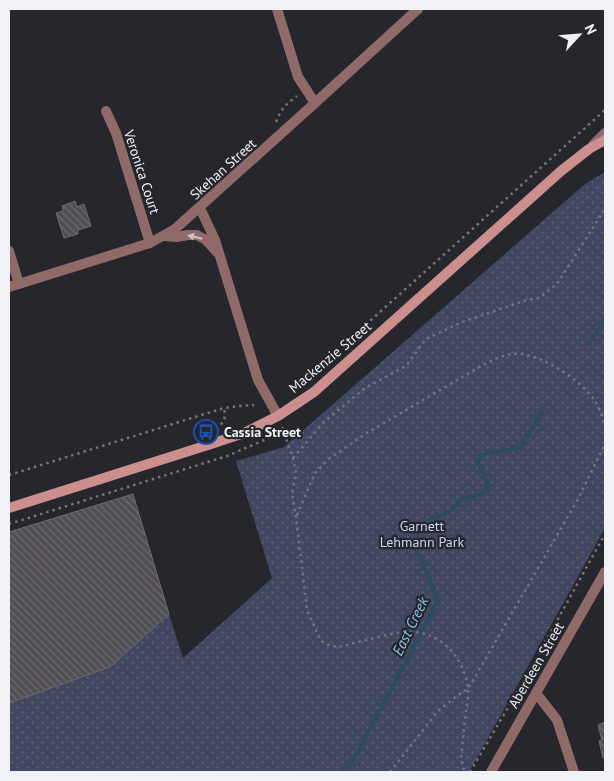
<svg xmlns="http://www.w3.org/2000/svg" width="614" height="781" font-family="'PT Sans',sans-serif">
<defs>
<pattern id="park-dots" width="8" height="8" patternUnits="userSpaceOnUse" patternTransform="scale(1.25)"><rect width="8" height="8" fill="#414661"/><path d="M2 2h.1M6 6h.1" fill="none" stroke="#5d6178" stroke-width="1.8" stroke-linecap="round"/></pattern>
<pattern id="building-back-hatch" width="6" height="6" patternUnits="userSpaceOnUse" patternTransform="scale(1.25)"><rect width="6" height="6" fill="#524e55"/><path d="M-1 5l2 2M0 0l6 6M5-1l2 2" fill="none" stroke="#6b686e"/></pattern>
</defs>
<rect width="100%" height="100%" fill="#25272d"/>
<!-- park -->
<polygon fill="url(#park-dots)" points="605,172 605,528 469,772 9,772 9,703 110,667 169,614 183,658 272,578 236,461 284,447 585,184"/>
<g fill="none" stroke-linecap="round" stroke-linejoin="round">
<!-- stream -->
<g stroke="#2c4c5f" stroke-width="4">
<polyline points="589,344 605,319"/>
<polyline points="343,772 353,761 438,601 427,573 413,544 423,524 450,511 463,499 482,494 488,488 484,474 477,461 486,453 503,451 521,447 542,412"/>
</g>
</g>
<!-- building -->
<g fill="url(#building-back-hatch)" stroke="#6e6a71">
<polygon points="75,201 77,207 84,204 91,226 78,230 78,234 64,238 56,213 63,211 62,206"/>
<polygon points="133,494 169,614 110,667 9,703 9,532"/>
<polygon points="605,722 605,757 603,758 599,741 602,740 598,725"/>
</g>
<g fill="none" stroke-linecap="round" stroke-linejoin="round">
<!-- path -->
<g stroke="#73757a" stroke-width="2.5" stroke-dasharray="2.5 4" stroke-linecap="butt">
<path d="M276 122C281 109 286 104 297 96"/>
<polyline points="293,390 605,110"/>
<path d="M282 427 293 458 296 473 292 494 296 517 307 610 321 641 331 646 339 647C359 642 383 635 403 632 438 629 463 654 468 688 469 695 467 704 466 711 464 726 463 741 461 757L463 768 469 772"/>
<path d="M209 430C221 426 227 423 224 408"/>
<polyline points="293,458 324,422 365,388 406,366 426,339 462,322 527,300 539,298 557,284 605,209"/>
<polyline points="9,475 224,408 240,406 254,405"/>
<path d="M297 515 315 473 329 459 365 434 481 366C493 360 507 352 521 354 548 358 580 380 595 401 600 409 603 418 605 426"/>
<polyline points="9,524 227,456 283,432"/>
<polyline points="390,772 438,711 458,695 468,689 578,499 605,444"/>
<polyline points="470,772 522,684 605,534"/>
</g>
<!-- minor -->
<g stroke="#906a69" stroke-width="10">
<polyline points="277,9 298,77 315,103"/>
<polyline points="106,111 116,133 150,243"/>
<polyline points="593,145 605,133"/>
<polyline points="200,208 215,240 258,380 278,416"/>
<polyline points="164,236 177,237 188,235 197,235 206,240 217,252"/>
<polyline points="9,251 19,284"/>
<polyline points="9,287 150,243 175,229 315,103 418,9"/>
<polyline points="536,693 557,720 574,772"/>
<polyline points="491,772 605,572"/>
</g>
<!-- secondary -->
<polyline stroke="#cc8f8e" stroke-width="10" points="9,508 208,445 244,433 278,416 314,392 561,171 589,149 605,140"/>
</g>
<!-- one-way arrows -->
<defs><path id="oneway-solid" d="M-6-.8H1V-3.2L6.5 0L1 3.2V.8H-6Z" transform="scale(1.25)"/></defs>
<use fill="#cfc2c5" href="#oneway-solid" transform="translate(195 237) rotate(-167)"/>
<!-- icons -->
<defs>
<symbol id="bus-ring" viewBox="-11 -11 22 22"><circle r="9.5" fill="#25272d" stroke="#1a4fb4" stroke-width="1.5"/><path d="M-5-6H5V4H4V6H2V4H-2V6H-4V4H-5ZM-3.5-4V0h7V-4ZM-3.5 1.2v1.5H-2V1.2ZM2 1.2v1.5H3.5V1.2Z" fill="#1a4fb4"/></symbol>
</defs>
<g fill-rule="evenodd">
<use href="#bus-ring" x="192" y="418" width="28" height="28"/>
</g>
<g text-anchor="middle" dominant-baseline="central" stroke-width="4.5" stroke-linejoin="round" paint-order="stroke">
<!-- street labels -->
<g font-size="14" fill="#f1f2f6" stroke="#25272d">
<text transform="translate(223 169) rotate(-42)">Skehan Street</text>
<text transform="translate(142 172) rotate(72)">Veronica Court</text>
<text transform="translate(330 357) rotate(-40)">Mackenzie Street</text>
<text transform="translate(536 665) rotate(-60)">Aberdeen Street</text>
</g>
<!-- poi labels -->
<g font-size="14" font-weight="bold" fill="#f1f2f6" stroke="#25272d" text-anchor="start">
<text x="224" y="432">Cassia Street</text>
</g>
<!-- park labels -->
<g font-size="14" fill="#ccd3f5" stroke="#25272d">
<text x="422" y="526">Garnett<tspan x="422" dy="16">Lehmann Park</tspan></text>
</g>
<!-- water labels -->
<g font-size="15" font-style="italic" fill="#8bc7eb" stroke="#25272d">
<text transform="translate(410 626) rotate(-64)">East Creek</text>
</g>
</g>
<!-- border -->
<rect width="614" height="781" fill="none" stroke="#f1f2f6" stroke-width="20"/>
<!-- north arrow -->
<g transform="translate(579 35) rotate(64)" stroke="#25272d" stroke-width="4" paint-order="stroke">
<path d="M0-4L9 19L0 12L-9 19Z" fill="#f1f2f6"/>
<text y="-8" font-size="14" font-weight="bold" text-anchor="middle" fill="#f1f2f6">N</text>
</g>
</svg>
